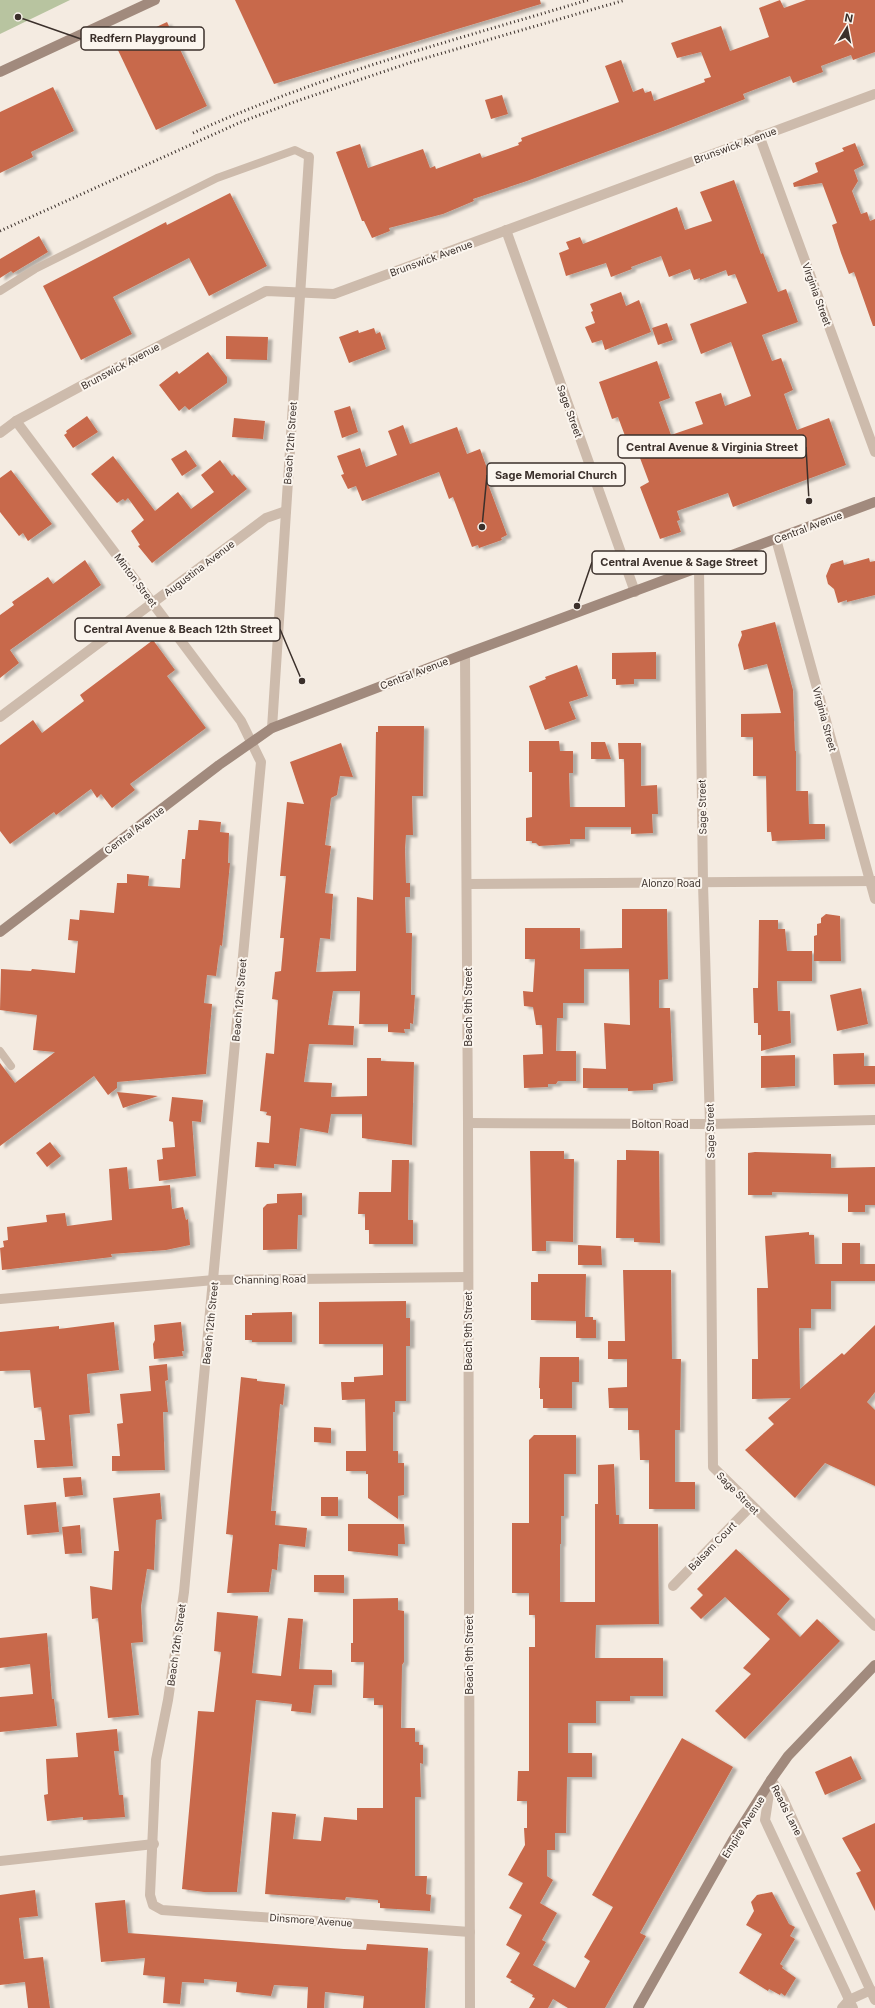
<svg xmlns="http://www.w3.org/2000/svg" width="875" height="2008" font-family="Inter,sans-serif">
<defs>
<filter id="shadow"><feDropShadow dx="4.5" dy="2.5" stdDeviation="1" flood-color="#0004"/></filter>
</defs>
<rect width="100%" height="100%" fill="#f4ebe1"/>
<!-- green -->
<polygon fill="#b8c4a0" points="0,0 70,0 0,34"/>
<!-- building -->
<g fill="#c8694b" filter="url(#shadow)">
<polygon points="235,0 540,0 541,4 274,84"/>
<polygon points="780,0 784,8 806,0 875,0 875,52 853,60 851,55 821,66 823,72 793,83 790,76 743,94 745,99 663,131 527,181 473,199 474,201 443,214 389,228 390,231 372,238 364,221 362,221 336,152 360,144 368,168 423,149 430,168 435,166 436,169 480,153 482,158 519,145 518,143 522,141 521,138 619,102 605,66 621,60 633,92 643,88 645,93 651,91 654,101 705,82 704,79 711,77 701,52 677,58 671,43 721,26 730,51 769,37 759,8"/>
<polygon points="167,22 207,106 156,130 116,46"/>
<polygon points="53,87 74,131 31,152 33,157 0,173 0,112"/>
<polygon points="502,95 508,114 491,119 485,100"/>
<polygon points="855,143 864,165 854,170 858,181 852,191 861,214 867,212 870,221 875,219 875,326 873,326 854,272 849,274 841,253 832,225 837,223 822,183 794,187 793,183 818,172 815,163 844,151 842,148"/>
<polygon points="734,180 761,254 763,253 778,292 786,289 798,322 762,335 772,361 781,358 793,390 784,394 797,430 829,418 846,465 733,507 728,493 677,511 680,520 677,521 681,532 660,539 640,487 649,482 637,450 631,452 618,417 612,419 599,382 657,361 670,398 659,402 671,435 703,424 695,402 721,393 725,406 751,396 731,342 701,354 690,324 747,303 735,274 728,276 726,270 700,280 700,278 694,280 690,269 669,277 661,256 631,267 632,269 611,277 606,263 566,276 559,253 569,249 566,242 580,237 583,244 677,207 685,230 712,221 700,192"/>
<polygon points="230,193 267,266 209,296 189,258 113,297 132,334 81,360 43,286 166,222 167,225"/>
<polygon points="39,236 48,252 13,273 11,271 0,278 0,259"/>
<polygon points="621,292 626,306 639,300 651,332 605,350 602,340 592,343 585,327 595,323 591,312 593,311 590,304"/>
<polygon points="667,323 673,340 658,345 652,328"/>
<polygon points="374,328 376,334 380,332 386,349 349,363 339,337 358,330 359,333"/>
<polygon points="226,336 268,337 267,360 226,359"/>
<polygon points="208,352 227,377 227,383 189,410 185,406 179,411 159,385 177,371 179,374"/>
<polygon points="350,406 358,432 342,438 334,411"/>
<polygon points="87,416 98,432 73,448 64,435 67,433 66,431"/>
<polygon points="234,418 265,421 263,439 232,437"/>
<polygon points="403,425 410,444 457,427 467,454 480,449 492,482 488,484 507,535 501,538 502,540 479,548 478,545 472,547 453,497 449,499 439,472 362,501 356,486 348,489 341,475 344,474 337,456 360,448 366,467 397,455 388,431"/>
<polygon points="186,450 197,466 182,476 171,459"/>
<polygon points="113,456 155,511 178,492 191,509 214,492 201,475 220,460 232,476 234,474 247,489 152,563 138,546 140,545 131,531 144,520 128,498 125,501 123,499 117,503 91,474"/>
<polygon points="11,470 52,524 28,541 23,533 19,536 0,512 0,478"/>
<polygon points="869,558 870,562 875,561 875,595 847,602 847,600 838,603 834,589 828,584 826,576 831,564 843,560 844,565"/>
<polygon points="85,560 101,585 10,650 19,663 0,678 0,615 14,605 12,602 48,577 53,584"/>
<polygon points="775,622 793,690 795,751 796,751 796,791 808,791 809,824 825,824 825,839 772,841 771,832 767,832 766,776 753,776 753,737 741,737 741,714 781,713 767,664 744,670 738,645 742,635 741,631"/>
<polygon points="153,640 175,670 167,676 206,728 130,784 135,790 112,808 101,794 97,798 91,789 56,815 54,812 10,844 0,831 0,745 33,720 42,733 84,701 80,695"/>
<polygon points="656,652 656,679 634,679 634,684 616,685 616,679 612,679 612,653"/>
<polygon points="577,665 588,696 569,702 576,719 545,730 529,686 546,679 545,677"/>
<polygon points="378,726 424,726 423,796 412,796 413,835 406,835 405,849 406,883 410,883 410,897 405,897 406,933 412,933 411,995 415,995 413,1024 410,1023 410,1029 404,1029 405,1033 388,1032 388,1024 359,1024 360,991 333,991 328,1025 354,1026 353,1045 309,1044 304,1082 332,1083 331,1097 367,1096 367,1058 381,1058 381,1061 414,1062 412,1145 362,1138 362,1114 331,1114 328,1133 300,1128 296,1166 274,1164 274,1168 255,1167 257,1142 269,1143 271,1116 266,1115 267,1112 260,1111 266,1053 274,1054 278,1000 272,999 275,972 281,971 284,938 280,938 286,876 280,876 287,802 304,804 290,762 341,743 353,777 340,776 337,795 331,798 325,845 331,846 325,893 333,894 330,939 320,938 316,972 356,971 357,897 373,900 376,732 378,732"/>
<polygon points="529,741 559,741 560,751 573,751 573,773 569,773 570,807 625,807 624,759 619,759 618,743 641,743 641,786 657,785 658,814 652,814 653,833 631,834 631,827 585,827 585,839 570,839 570,844 539,846 536,843 532,843 532,841 526,841 526,818 532,817 532,772 529,772"/>
<polygon points="591,742 605,742 611,759 591,759"/>
<polygon points="199,820 221,822 220,832 229,833 228,863 230,863 222,946 220,945 216,976 207,975 204,1003 212,1004 206,1074 117,1082 117,1088 108,1095 94,1076 0,1146 0,1063 15,1083 55,1052 33,1050 37,1015 0,1010 1,969 31,971 32,969 75,973 78,941 68,940 70,919 79,920 80,910 114,913 117,883 127,883 127,874 149,876 148,886 180,888 182,859 185,859 188,830 198,830"/>
<polygon points="622,909 667,909 668,979 659,980 659,1008 670,1008 673,1081 653,1084 653,1090 628,1091 628,1088 583,1088 583,1068 606,1069 604,1023 630,1025 629,969 584,969 584,1003 563,1003 563,1018 557,1018 556,1051 576,1051 576,1081 558,1081 556,1084 548,1084 548,1087 524,1088 523,1055 543,1054 542,1025 536,1025 533,1007 524,1006 523,991 533,992 535,959 525,959 525,928 580,928 580,949 622,948"/>
<polygon points="826,914 840,916 841,961 814,961 814,936 817,935 817,924 821,923 821,918"/>
<polygon points="759,920 778,920 778,929 785,929 787,951 812,951 812,981 777,981 778,1011 790,1011 791,1043 761,1051 761,1035 758,1035 758,1023 754,1023 753,988 758,988"/>
<polygon points="861,988 868,1024 837,1031 830,995"/>
<polygon points="864,1053 864,1066 875,1066 875,1084 834,1085 833,1054"/>
<polygon points="795,1055 795,1086 761,1088 761,1056"/>
<polygon points="117,1092 158,1096 123,1108"/>
<polygon points="172,1097 203,1100 201,1122 192,1121 196,1176 159,1181 157,1160 163,1159 162,1148 175,1147 173,1122 169,1121"/>
<polygon points="50,1142 61,1156 47,1167 36,1153"/>
<polygon points="626,1150 659,1151 660,1243 634,1242 634,1238 616,1238 617,1160 626,1160"/>
<polygon points="530,1151 564,1151 564,1159 574,1159 573,1242 546,1241 546,1251 532,1251"/>
<polygon points="755,1152 831,1154 831,1168 875,1167 875,1205 865,1205 865,1212 848,1212 848,1194 772,1192 772,1195 748,1195 748,1153"/>
<polygon points="392,1160 409,1160 408,1220 413,1220 413,1244 369,1244 369,1230 365,1230 365,1214 358,1214 359,1192 391,1192"/>
<polygon points="127,1167 129,1189 170,1185 172,1209 183,1207 186,1220 188,1219 190,1245 166,1250 111,1254 112,1257 2,1270 0,1248 4,1247 3,1241 8,1240 7,1227 47,1222 46,1215 65,1213 67,1226 112,1220 109,1169"/>
<polygon points="302,1193 302,1215 298,1215 297,1249 263,1250 263,1208 267,1204 277,1203 277,1194"/>
<polygon points="809,1232 809,1235 814,1235 815,1264 842,1264 842,1243 860,1243 860,1264 875,1264 875,1281 831,1281 831,1309 811,1309 811,1328 799,1328 800,1389 842,1353 844,1355 875,1325 875,1392 867,1402 875,1410 875,1486 825,1463 795,1498 745,1450 774,1424 768,1418 791,1398 752,1399 752,1359 758,1359 757,1288 768,1288 765,1236"/>
<polygon points="578,1245 601,1246 602,1265 578,1265"/>
<polygon points="623,1270 671,1270 672,1359 681,1359 680,1430 675,1430 675,1482 695,1482 695,1509 649,1509 649,1460 640,1460 639,1430 628,1430 628,1408 609,1408 608,1388 627,1387 627,1359 608,1359 608,1341 625,1341"/>
<polygon points="538,1274 586,1274 585,1317 593,1317 593,1320 596,1320 596,1338 576,1338 576,1321 531,1320 531,1282 538,1282"/>
<polygon points="406,1301 406,1318 410,1318 410,1346 406,1346 406,1401 395,1401 395,1412 393,1412 393,1451 398,1451 398,1463 404,1463 404,1495 398,1496 398,1519 368,1498 368,1474 366,1474 366,1471 346,1471 346,1451 366,1451 365,1399 342,1400 341,1382 354,1382 354,1377 383,1375 383,1344 319,1344 319,1302"/>
<polygon points="292,1312 292,1342 252,1342 252,1340 245,1340 245,1315 252,1315 252,1313"/>
<polygon points="114,1322 119,1370 87,1374 90,1413 69,1415 73,1466 37,1468 34,1440 45,1440 41,1407 34,1408 30,1370 0,1371 0,1332 59,1326 59,1329"/>
<polygon points="181,1322 184,1351 182,1351 183,1356 154,1359 153,1344 155,1340 154,1325"/>
<polygon points="540,1357 579,1357 579,1382 572,1382 572,1408 543,1408 543,1399 540,1399 540,1388 539,1388"/>
<polygon points="167,1364 168,1380 165,1381 168,1412 163,1412 165,1470 112,1471 112,1456 120,1456 117,1424 123,1423 120,1394 151,1391 149,1366"/>
<polygon points="241,1377 257,1379 257,1381 285,1384 283,1405 280,1404 271,1511 276,1511 275,1525 307,1528 305,1547 279,1544 277,1570 272,1569 269,1592 227,1593 233,1535 226,1534"/>
<polygon points="314,1427 331,1428 331,1443 314,1442"/>
<polygon points="534,1435 576,1435 576,1474 564,1474 564,1516 561,1516 561,1544 560,1544 560,1602 595,1602 595,1504 598,1504 598,1465 614,1464 616,1515 619,1515 619,1524 658,1524 659,1624 596,1625 595,1658 663,1658 663,1696 630,1696 630,1701 596,1701 596,1723 568,1723 568,1753 592,1753 592,1777 567,1777 566,1833 555,1833 555,1850 547,1850 547,1876 553,1880 540,1903 557,1913 542,1940 546,1942 533,1965 575,1988 590,1961 584,1957 613,1907 592,1895 682,1738 733,1767 640,1933 646,1936 605,2008 568,2008 553,1999 548,2008 529,2008 535,1998 532,1997 533,1995 510,1982 512,1980 506,1977 520,1953 506,1945 522,1915 509,1908 523,1883 508,1875 525,1845 524,1828 527,1828 527,1801 517,1801 518,1771 529,1771 529,1647 535,1647 535,1615 529,1615 529,1593 512,1593 512,1523 529,1523 529,1440"/>
<polygon points="81,1477 83,1495 65,1497 63,1478"/>
<polygon points="160,1493 162,1519 156,1520 154,1570 147,1569 141,1606 143,1642 131,1643 139,1715 108,1718 98,1618 92,1619 90,1586 112,1590 114,1551 119,1551 113,1498"/>
<rect x="321" y="1497" width="17" height="19"/>
<polygon points="56,1502 59,1532 27,1535 24,1505"/>
<polygon points="348,1524 404,1524 405,1544 398,1544 398,1556 348,1551"/>
<polygon points="80,1525 82,1553 65,1554 62,1527"/>
<polygon points="736,1549 790,1599 777,1614 800,1637 817,1619 840,1641 745,1739 715,1711 751,1674 743,1668 770,1639 725,1597 701,1619 690,1608 703,1595 697,1589"/>
<polygon points="314,1575 344,1575 344,1593 314,1592"/>
<polygon points="398,1598 398,1610 404,1611 404,1662 402,1665 401,1728 415,1728 415,1742 419,1742 419,1745 423,1745 423,1764 420,1763 421,1797 415,1797 415,1876 427,1876 426,1894 431,1895 430,1911 380,1908 380,1903 378,1903 378,1900 346,1897 345,1900 265,1894 272,1812 296,1814 293,1839 321,1841 324,1817 357,1820 357,1808 383,1808 383,1705 374,1705 374,1698 363,1698 364,1662 351,1662 351,1643 353,1643 353,1599"/>
<polygon points="217,1612 258,1616 252,1673 281,1676 288,1618 303,1619 299,1669 332,1670 332,1685 314,1685 311,1713 291,1711 292,1704 256,1700 237,1892 204,1892 182,1889 198,1711 214,1712 221,1652 214,1651"/>
<polygon points="47,1633 52,1699 54,1699 57,1726 0,1732 0,1697 33,1694 30,1664 0,1668 0,1638"/>
<polygon points="117,1729 119,1751 114,1751 119,1795 123,1795 125,1817 83,1820 83,1817 47,1821 44,1795 48,1794 46,1759 78,1757 76,1733"/>
<polygon points="851,1756 862,1779 825,1795 815,1772"/>
<polygon points="875,1823 875,1911 856,1873 861,1871 842,1838"/>
<polygon points="35,1890 38,1916 19,1918 24,1959 43,1957 50,2008 28,2008 25,1982 0,1985 0,1895"/>
<polygon points="772,1892 789,1924 795,1927 790,1936 795,1939 780,1964 783,1966 782,1968 796,1978 785,1996 781,1993 780,1995 769,1989 768,1991 739,1973 762,1934 746,1925 754,1911 751,1902 757,1895"/>
<polygon points="125,1900 128,1933 344,1949 366,1950 367,1944 428,1948 425,2008 363,2008 364,1996 325,1992 324,2008 307,2008 308,1987 274,1985 271,1996 236,1992 237,1982 204,1979 204,1983 182,1982 180,2004 163,2003 165,1977 143,1975 145,1958 101,1962 95,1903"/>
</g>
<g fill="none" stroke-linecap="round" stroke-linejoin="round">
<!-- lane -->
<g stroke="#cdbbac" stroke-width="8">
<polyline points="0,291 35,269 217,178 295,150 309,157"/>
<polyline points="0,1051 11,1066"/>
</g>
<!-- street -->
<g stroke="#cdbbac" stroke-width="10">
<polyline points="759,135 875,452"/>
<polyline points="506,230 635,592"/>
<polyline points="16,421 241,721 261,762 184,1592 168,1700 156,1760 150,1895 153,1905 162,1910 470,1932"/>
<polyline points="0,433 16,421 81,386 266,291 334,294 875,94"/>
<polyline points="776,539 875,899"/>
<polyline points="699,568 703,883 710,1124 713,1467 875,1626"/>
<polyline points="465,654 468,1123 470,2008"/>
<polyline points="0,717 266,518 286,511"/>
<polyline points="272,728 309,157"/>
<polyline points="467,884 875,881"/>
<polyline points="468,1123 710,1124 875,1120"/>
<polyline points="0,1299 214,1280 468,1277"/>
<polyline points="673,1586 751,1506"/>
<polyline points="771,1780 765,1820 853,2008"/>
<polyline points="771,1780 781,1794 875,2000"/>
<polyline points="0,1861 154,1844"/>
<polyline points="842,2008 849,2000 871,1990"/>
</g>
<!-- secondary -->
<g stroke="#a18a7d" stroke-width="10">
<polyline points="0,72 155,0"/>
<polyline points="0,932 219,765 272,728 465,654 875,502"/>
<polyline points="638,2008 733,1840 771,1780 788,1756 875,1665"/>
</g>
<!-- rail -->
<g stroke="#3b302b" stroke-width="3" stroke-dasharray="1 3" stroke-linecap="butt">
<path d="M193 133C320 75 455 40 588 0"/>
<polyline points="0,231 241,122 294,102 412,62 625,0"/>
</g>
</g>
<g text-anchor="middle" dominant-baseline="central" stroke-width="4" stroke-linejoin="round" paint-order="stroke">
<!-- street labels -->
<g font-size="10" fill="#3b302b" stroke="#fbf5ee">
<text transform="translate(735 145) rotate(-20)">Brunswick Avenue</text>
<text transform="translate(431 258) rotate(-20)">Brunswick Avenue</text>
<text transform="translate(817 294) rotate(70)">Virginia Street</text>
<text transform="translate(120 366) rotate(-28)">Brunswick Avenue</text>
<text transform="translate(570 411) rotate(70)">Sage Street</text>
<text transform="translate(290 443) rotate(-86)">Beach 12th Street</text>
<text transform="translate(808 527) rotate(-21)">Central Avenue</text>
<text transform="translate(199 568) rotate(-37)">Augustina Avenue</text>
<text transform="translate(136 580) rotate(53)">Minton Street</text>
<text transform="translate(414 673) rotate(-21)">Central Avenue</text>
<text transform="translate(825 719) rotate(75)">Virginia Street</text>
<text transform="translate(702 807) rotate(-91)">Sage Street</text>
<text transform="translate(134 830) rotate(-37)">Central Avenue</text>
<text x="671" y="883">Alonzo Road</text>
<text transform="translate(239 1000) rotate(-85)">Beach 12th Street</text>
<text transform="translate(468 1007) rotate(-90)">Beach 9th Street</text>
<text x="660" y="1124">Bolton Road</text>
<text transform="translate(710 1131) rotate(-91)">Sage Street</text>
<text transform="translate(270 1279) rotate(-1)">Channing Road</text>
<text transform="translate(210 1323) rotate(-84)">Beach 12th Street</text>
<text transform="translate(468 1331) rotate(-90)">Beach 9th Street</text>
<text transform="translate(738 1493) rotate(45)">Sage Street</text>
<text transform="translate(712 1546) rotate(-46)">Balsam Court</text>
<text transform="translate(176 1645) rotate(-82)">Beach 12th Street</text>
<text transform="translate(469 1655) rotate(-90)">Beach 9th Street</text>
<text transform="translate(787 1810) rotate(63)">Reads Lane</text>
<text transform="translate(743 1827) rotate(-58)">Empire Avenue</text>
<text transform="translate(311 1920) rotate(4)">Dinsmore Avenue</text>
</g>
</g>
<!-- callouts -->
<path fill="none" stroke="#3b302b" stroke-width="1.5" d="M18 17L81 39M809 501L806 447M482 527L487 475M577 606L592 562M302 681L280 629"/>
<g fill="#3b302b" stroke="#fbf5ee" stroke-width="1.5">
<circle cx="18" cy="17" r="4"/>
<circle cx="809" cy="501" r="4"/>
<circle cx="482" cy="527" r="4"/>
<circle cx="577" cy="606" r="4"/>
<circle cx="302" cy="681" r="4"/>
</g>
<g fill="#fbf5ee" stroke="#3b302b" stroke-width="1.5">
<rect x="81" y="27" width="123" height="23" rx="4"/>
<rect x="618" y="435" width="188" height="23" rx="4"/>
<rect x="487" y="463" width="138" height="23" rx="4"/>
<rect x="592" y="551" width="174" height="23" rx="4"/>
<rect x="75" y="618" width="205" height="23" rx="4"/>
</g>
<g font-size="11" text-anchor="middle" font-weight="bold" fill="#3b302b">
<text x="143" y="42">Redfern Playground</text>
<text x="712" y="451">Central Avenue &amp; Virginia Street</text>
<text x="556" y="479">Sage Memorial Church</text>
<text x="679" y="566">Central Avenue &amp; Sage Street</text>
<text x="178" y="633">Central Avenue &amp; Beach 12th Street</text>
</g>
<!-- north arrow -->
<g transform="translate(847 28) rotate(10)" stroke="#fbf5ee" stroke-width="3" paint-order="stroke">
<path d="M0-3L7 15L0 10L-7 15Z" fill="#3b302b"/>
<text y="-6" font-size="11" font-weight="bold" text-anchor="middle" fill="#3b302b">N</text>
</g>
</svg>
